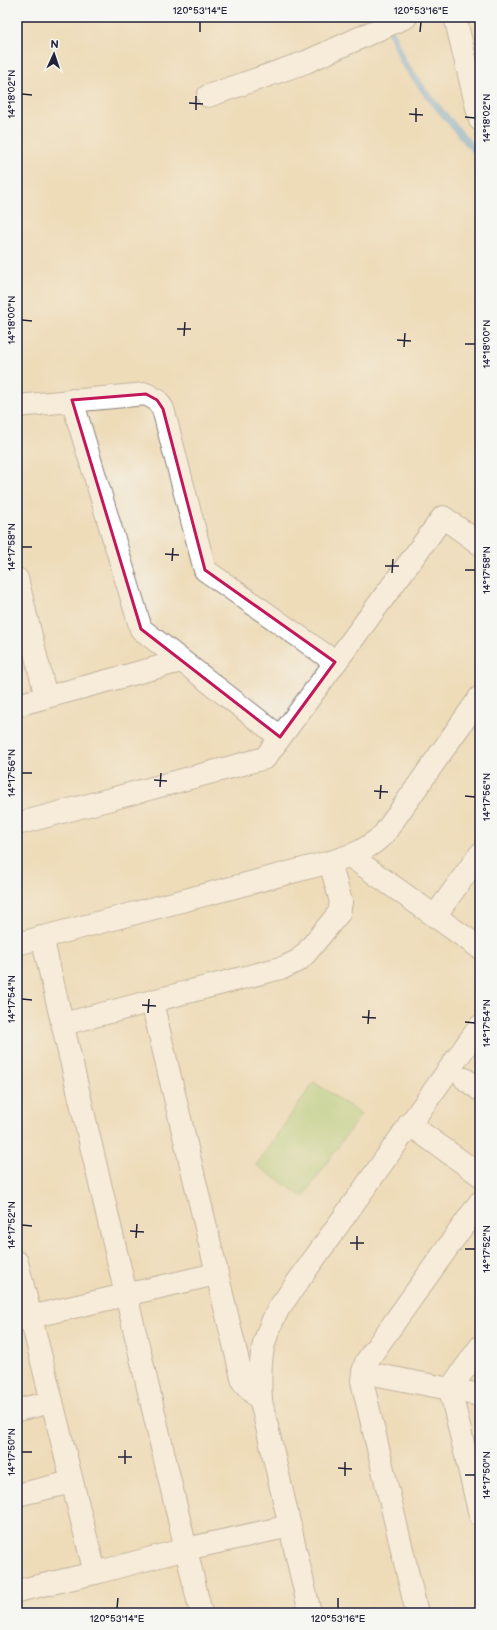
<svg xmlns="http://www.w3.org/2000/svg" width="497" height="1630" font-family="'Balsamiq Sans',sans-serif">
<rect width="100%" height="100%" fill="#f6f6f2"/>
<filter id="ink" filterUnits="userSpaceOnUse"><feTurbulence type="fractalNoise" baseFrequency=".025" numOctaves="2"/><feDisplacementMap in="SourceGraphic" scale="8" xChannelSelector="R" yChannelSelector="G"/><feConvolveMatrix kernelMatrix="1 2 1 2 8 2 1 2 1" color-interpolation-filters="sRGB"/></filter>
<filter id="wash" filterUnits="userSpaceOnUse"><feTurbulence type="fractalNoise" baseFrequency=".012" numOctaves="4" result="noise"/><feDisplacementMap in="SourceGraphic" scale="16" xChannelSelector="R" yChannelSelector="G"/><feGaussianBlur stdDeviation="0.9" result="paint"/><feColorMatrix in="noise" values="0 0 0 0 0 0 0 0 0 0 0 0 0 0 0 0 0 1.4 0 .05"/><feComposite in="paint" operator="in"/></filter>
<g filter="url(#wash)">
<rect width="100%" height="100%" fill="#eedcb9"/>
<!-- grass -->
<polygon fill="#a4cf7c" stroke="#63785c" points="314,1082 361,1114 303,1197 256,1165"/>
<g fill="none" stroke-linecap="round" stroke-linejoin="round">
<!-- stream -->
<polyline stroke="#71ade2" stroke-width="7" points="389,27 403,62 429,97 480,157"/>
</g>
</g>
<g filter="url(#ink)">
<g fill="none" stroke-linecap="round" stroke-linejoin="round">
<defs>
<g id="minor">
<polyline points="455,17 480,120"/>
<polyline points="208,96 306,62 406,17"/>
<polyline points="72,400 141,629 280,737"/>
<polyline points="17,406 146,394 157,400 163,409 205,570 335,662"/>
<polyline points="17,579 46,697"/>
<polyline points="17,705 181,661"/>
<polyline points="17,824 265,758 443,517 480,544"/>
<polyline points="350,856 480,948"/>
<polyline points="435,916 480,854"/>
<polyline points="42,937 201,1613"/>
<path d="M17 944 330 862C353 855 366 851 384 834L480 697"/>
<polyline points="152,1002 243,1382 261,1401"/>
<polyline points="63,1024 285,967 299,960 306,953 339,913 341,902 330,862"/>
<polyline points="465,1079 480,1090"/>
<polyline points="409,1124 480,1175"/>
<polyline points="17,1262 95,1573"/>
<polyline points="17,1320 216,1274"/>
<polyline points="480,1347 450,1389 480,1515"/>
<polyline points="363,1372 480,1395"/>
<polyline points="17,1410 52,1402"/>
<polyline points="17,1495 72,1482"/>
<polyline points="17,1591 95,1573 186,1549 290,1526"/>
<path d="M310 1613 261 1401C259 1363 260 1342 279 1308L480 1026"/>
<polyline points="417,1613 362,1381 363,1372 366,1362 480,1202"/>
</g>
</defs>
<!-- minor casing -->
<use href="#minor" stroke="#887f7a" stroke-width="24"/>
<!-- minor -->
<use href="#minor" stroke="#fff" stroke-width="22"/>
</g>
</g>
<!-- marked area -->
<path d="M0 0H497V1630H0ZM146 394 157 400 163 409 205 570 335 662 280 737 141 629 72 400Z" fill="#eedcb9" fill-opacity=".55" fill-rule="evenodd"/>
<path fill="none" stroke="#c2185b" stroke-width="3" stroke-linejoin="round" d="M146 394 157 400 163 409 205 570 335 662 280 737 141 629 72 400Z"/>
<!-- ticks -->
<path fill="none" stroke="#22223b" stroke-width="1.5" d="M200 32V22M420 32 421 22M22 94 32 95M189 103 203 104M196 110V96M409 114 423 115M465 117 475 118M416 122V108M22 320 32 321M177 329H191M184 336 185 322M397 340 411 341M465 344H475M404 347 405 333M22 547H32M165 554 179 555M172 561 173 548M385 566H399M465 570H475M392 573 393 559M22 773H32M154 780 167 781M160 787 161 773M374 791 388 792M465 796 475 797M380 799 381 785M22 999 32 1000M142 1005 156 1006M148 1013 149 999M362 1017 376 1018M465 1022 475 1023M368 1024 369 1010M22 1225 32 1226M130 1231 144 1232M136 1238 137 1224M350 1243H364M465 1249H475M357 1250V1236M22 1452H32M118 1457H132M125 1464V1450M338 1468 352 1469M465 1475H475M345 1476V1462M117 1608 118 1598M338 1608V1598"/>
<!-- margin -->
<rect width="497" height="1630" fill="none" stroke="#f6f6f2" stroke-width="44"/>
<!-- north arrow -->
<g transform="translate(54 54) rotate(3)" stroke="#f6f6f2" stroke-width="3" paint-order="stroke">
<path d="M0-3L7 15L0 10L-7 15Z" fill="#22223b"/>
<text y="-6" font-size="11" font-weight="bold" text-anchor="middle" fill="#22223b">N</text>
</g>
<rect x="22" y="22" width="453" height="1586" fill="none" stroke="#22223b" stroke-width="1.5"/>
<g font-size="10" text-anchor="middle" fill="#22223b">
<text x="200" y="14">120°53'14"E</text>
<text x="421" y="14">120°53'16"E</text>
<text transform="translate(11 94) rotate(-90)" y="4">14°18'02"N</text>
<text transform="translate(486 118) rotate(-90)" y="4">14°18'02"N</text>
<text transform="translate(11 320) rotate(-90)" y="4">14°18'00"N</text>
<text transform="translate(486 344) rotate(-90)" y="4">14°18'00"N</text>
<text transform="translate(11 547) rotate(-90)" y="4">14°17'58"N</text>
<text transform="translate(486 570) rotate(-90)" y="4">14°17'58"N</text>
<text transform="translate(11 773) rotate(-90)" y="4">14°17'56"N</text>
<text transform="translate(486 797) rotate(-90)" y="4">14°17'56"N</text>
<text transform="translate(11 999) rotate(-90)" y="4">14°17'54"N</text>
<text transform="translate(486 1023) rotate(-90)" y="4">14°17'54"N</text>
<text transform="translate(11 1225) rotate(-90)" y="4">14°17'52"N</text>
<text transform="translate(486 1249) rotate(-90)" y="4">14°17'52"N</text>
<text transform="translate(11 1452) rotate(-90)" y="4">14°17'50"N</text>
<text transform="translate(486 1475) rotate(-90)" y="4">14°17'50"N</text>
<text x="117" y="1622">120°53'14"E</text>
<text x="338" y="1622">120°53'16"E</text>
</g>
</svg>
